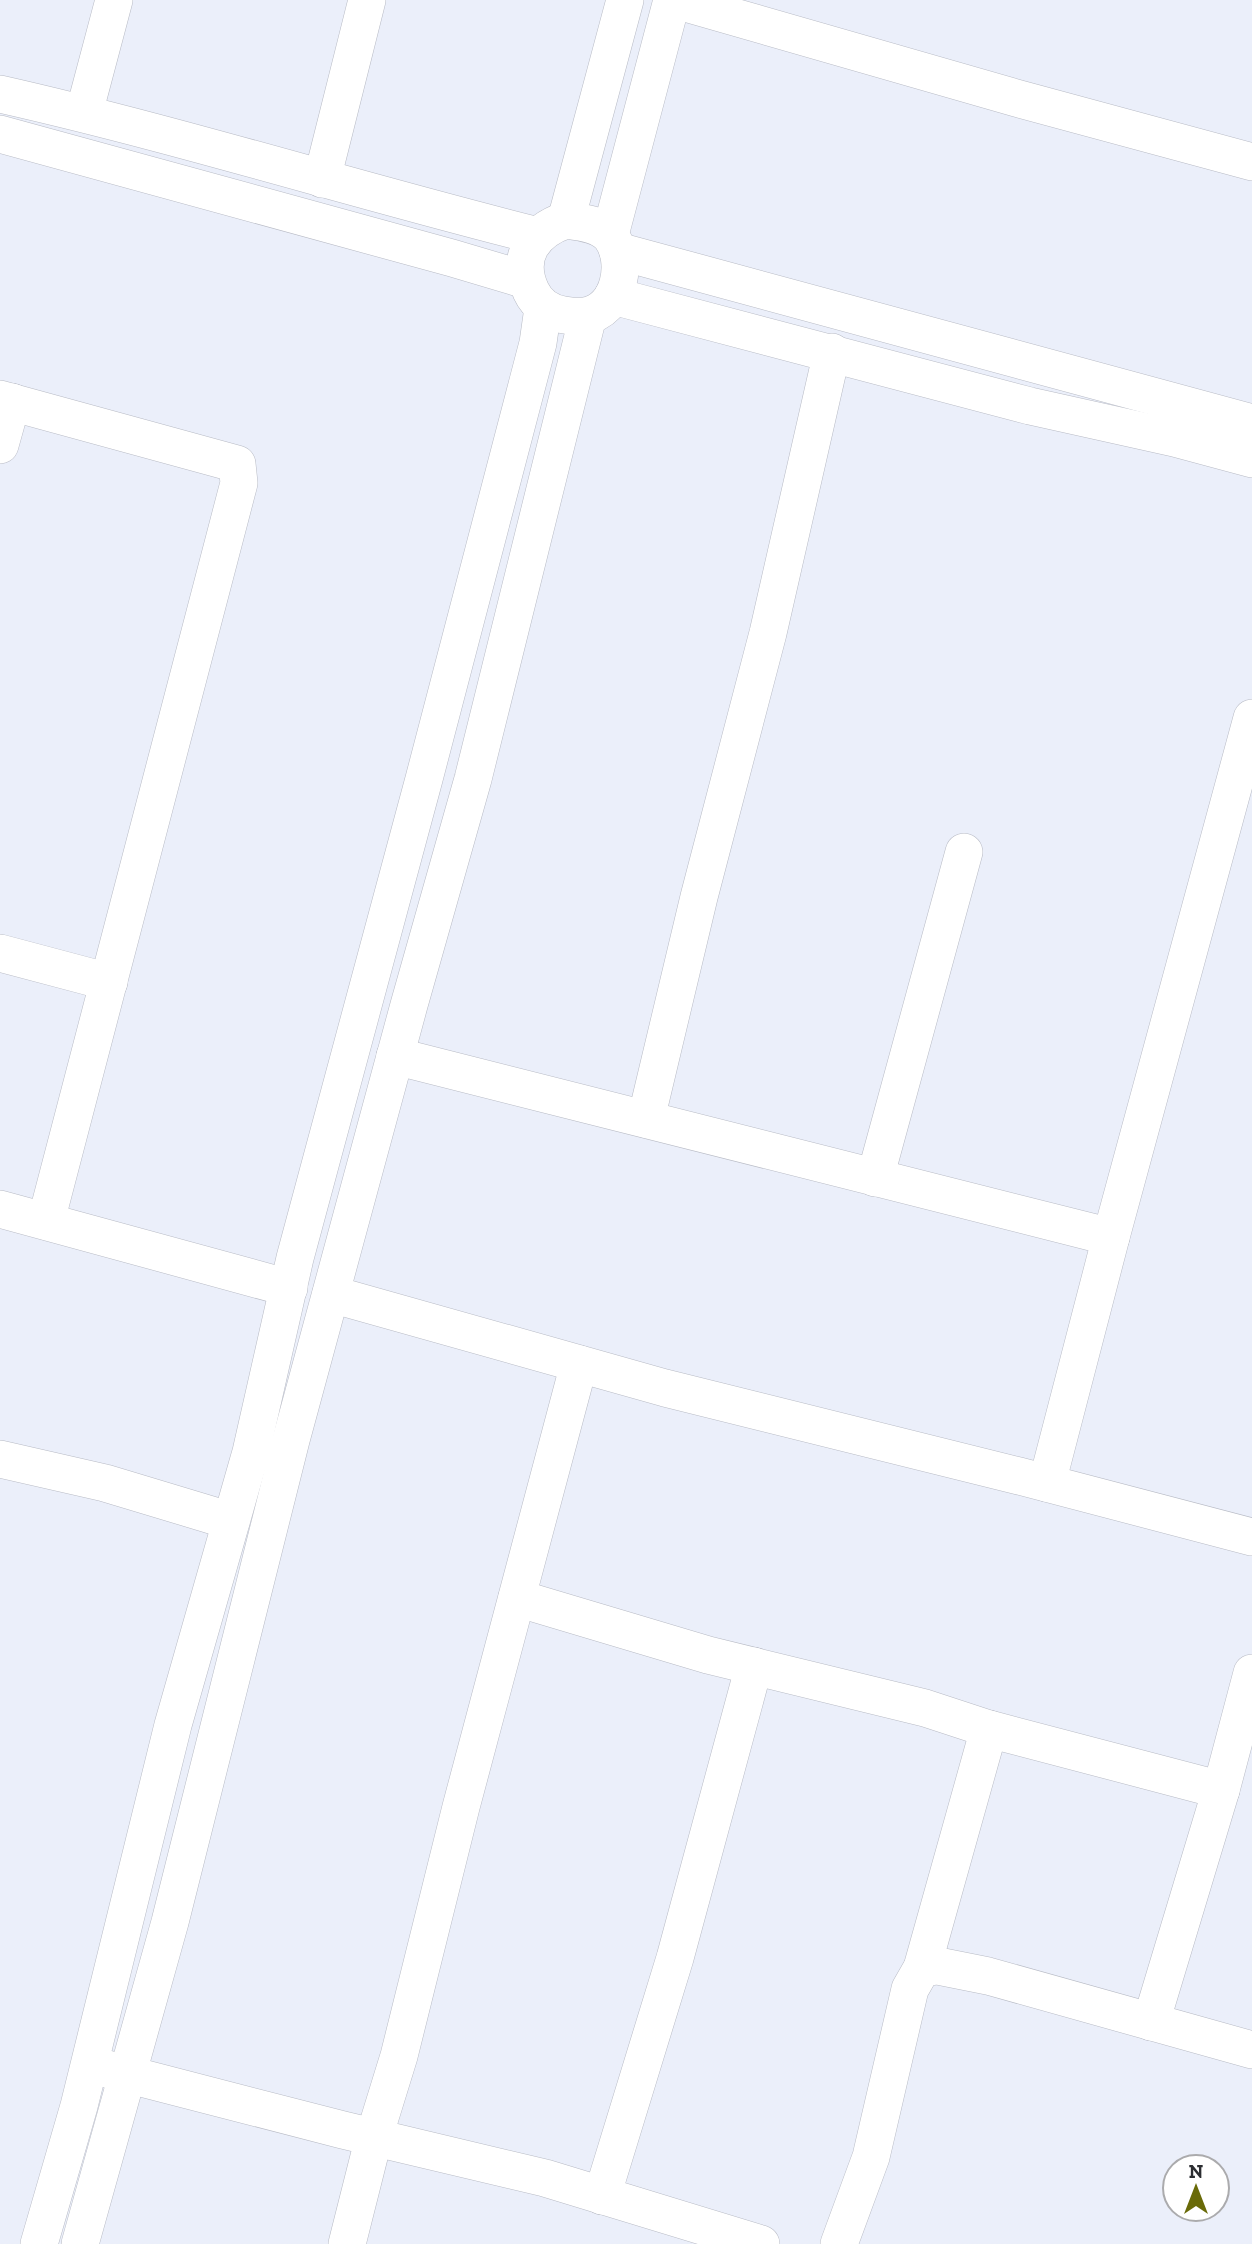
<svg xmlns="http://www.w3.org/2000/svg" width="1252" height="2244" font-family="'Zilla Slab',serif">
<rect width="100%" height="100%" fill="#ebeffa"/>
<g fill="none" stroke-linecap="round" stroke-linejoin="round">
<defs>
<g id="minor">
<polyline points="675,0 1016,98 1252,162"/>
<path d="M0 94C181 135 358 191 538 236"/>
<polyline points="84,113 114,0"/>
<polyline points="0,134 452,258 526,280"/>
<polyline points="322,179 367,0"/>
<path d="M566 220C581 222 601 224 611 237 629 262 620 310 585 316 578 317 571 316 564 315 549 313 537 304 531 291 515 256 534 231 566 220Z"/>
<polyline points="566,220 625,0"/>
<polyline points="610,235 672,0"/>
<polyline points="618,251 1252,423"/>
<polyline points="613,296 1030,406 1174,438 1252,459"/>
<polyline points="0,399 237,464 239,483 46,1221"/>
<polyline points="0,445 12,402"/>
<polyline points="0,953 109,982"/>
<polyline points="395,1056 1111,1237"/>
<polyline points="646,1119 699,897 768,633 832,352"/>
<polyline points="875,1178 964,852"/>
<polyline points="0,1209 289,1288"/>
<polyline points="331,1294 665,1388 1019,1476 1252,1537"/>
<polyline points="0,1459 105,1483 231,1521"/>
<polyline points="1047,1483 1111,1237 1252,718"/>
<polyline points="517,1598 708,1655 925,1708 989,1729 1221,1790"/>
<polyline points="922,1968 938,1966 988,1976 1252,2050"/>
<polyline points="1151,2022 1221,1790 1252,1673"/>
<polyline points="103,2068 343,2130 545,2178 761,2244"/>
<polyline points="602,2196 675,1958 754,1666"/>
<polyline points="39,2244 79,2106 173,1725 251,1452 295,1258 424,779 538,343 543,308"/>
<polyline points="80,2244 170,1922 291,1440 409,1005 473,779 588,316"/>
<polyline points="347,2244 374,2137 399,2056 461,1807 579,1364"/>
<polyline points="839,2244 871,2157 910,1989 922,1968 989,1729"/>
</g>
</defs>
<!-- minor casing -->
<use href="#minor" stroke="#b8bbc5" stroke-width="38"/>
<!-- minor -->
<use href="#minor" stroke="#fff" stroke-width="37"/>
</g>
<!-- north arrow -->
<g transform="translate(1196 2188)"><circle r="33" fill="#ffffff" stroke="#ababad" stroke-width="2"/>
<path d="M0-5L12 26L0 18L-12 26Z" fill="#696a08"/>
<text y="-10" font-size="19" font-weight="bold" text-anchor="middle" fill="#2c2e32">N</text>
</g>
</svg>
